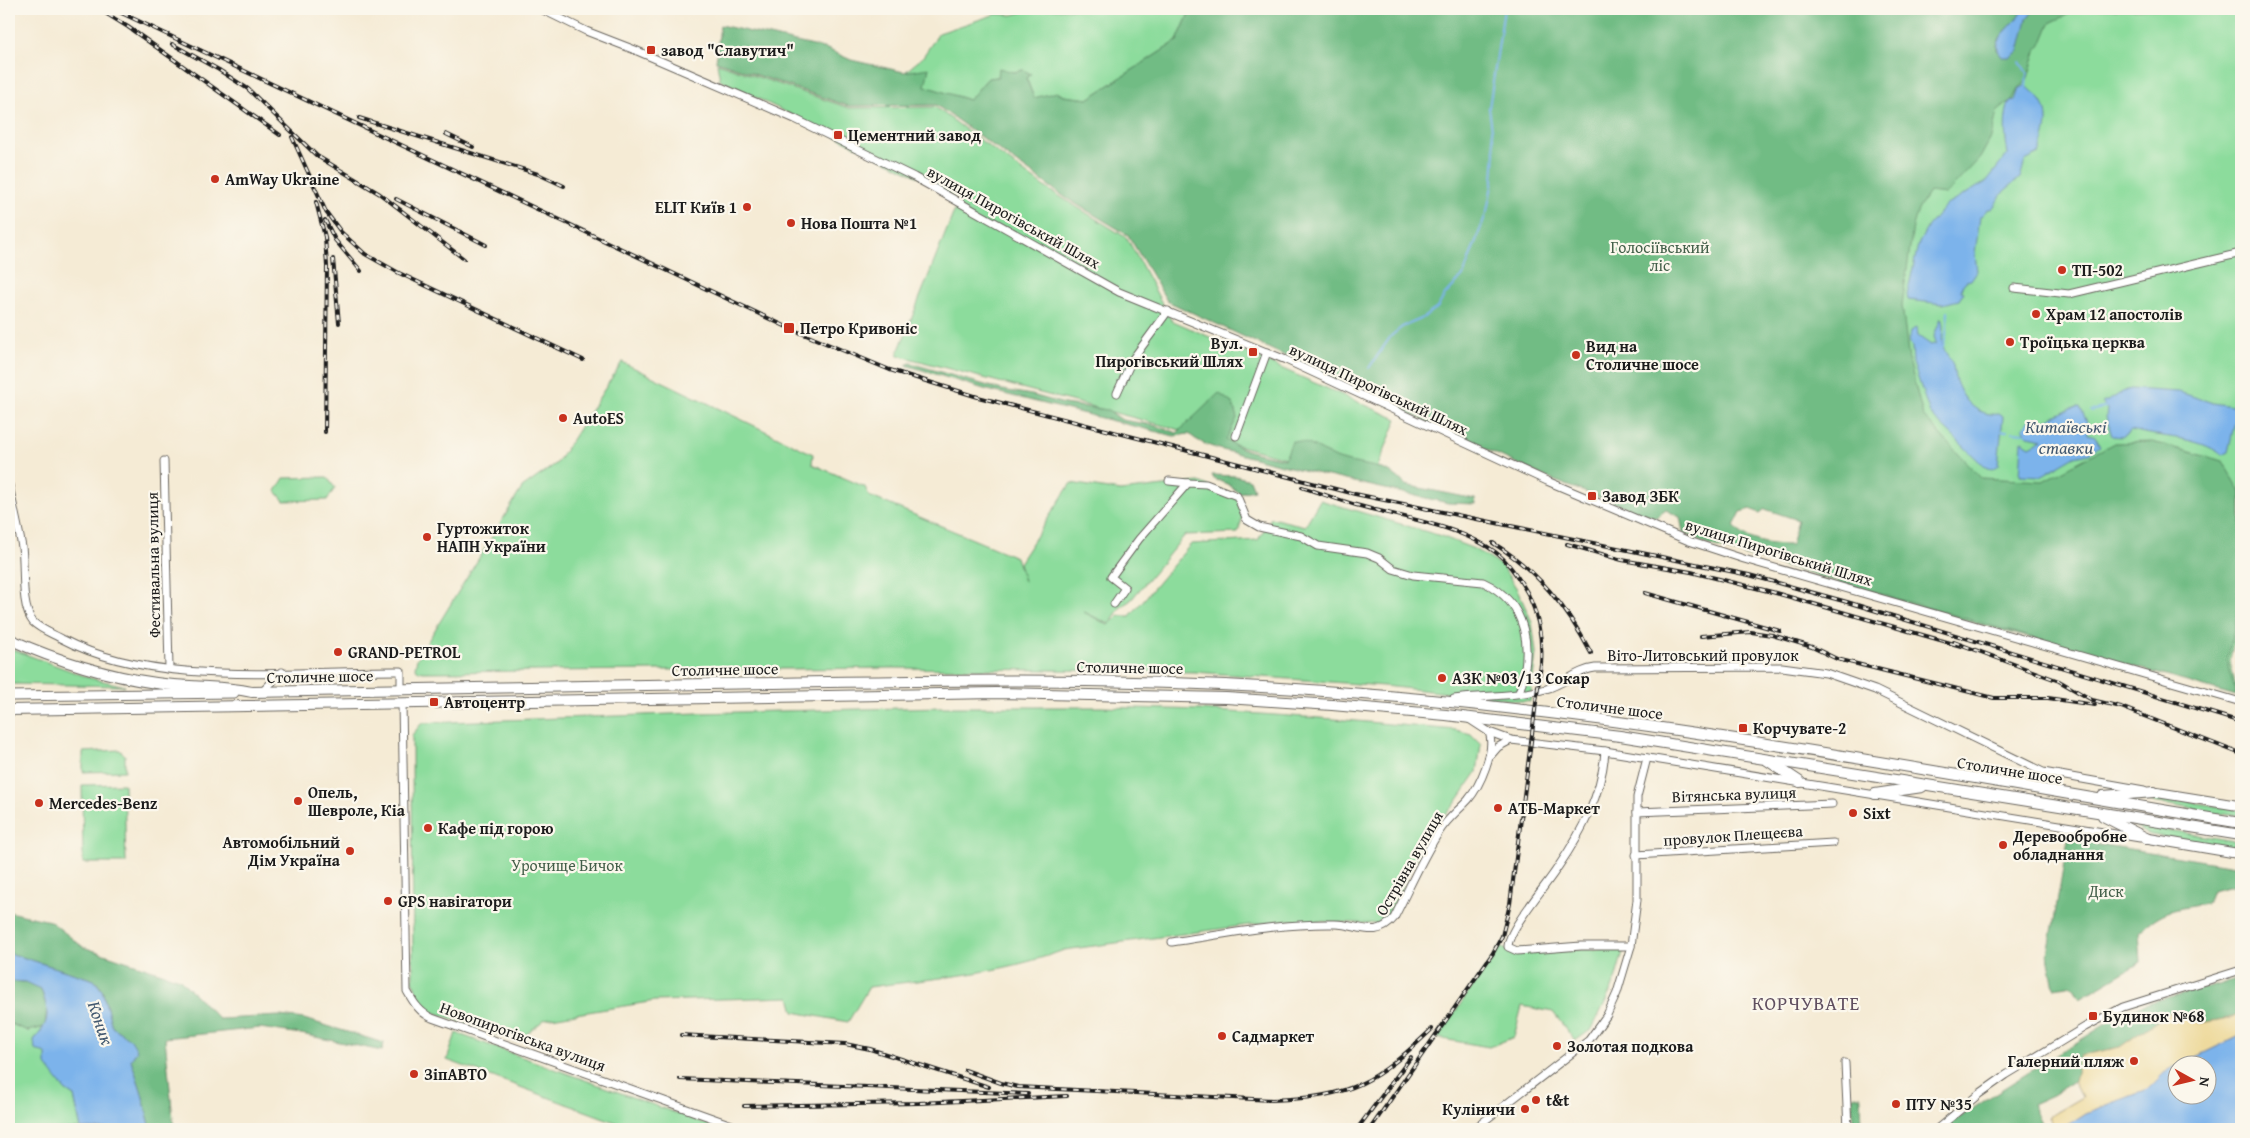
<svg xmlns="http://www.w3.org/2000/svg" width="2250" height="1138" font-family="'Gentium Book Plus',serif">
<rect width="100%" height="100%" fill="#fbf7ec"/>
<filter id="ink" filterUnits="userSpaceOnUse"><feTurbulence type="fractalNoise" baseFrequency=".02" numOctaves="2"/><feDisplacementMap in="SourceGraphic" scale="10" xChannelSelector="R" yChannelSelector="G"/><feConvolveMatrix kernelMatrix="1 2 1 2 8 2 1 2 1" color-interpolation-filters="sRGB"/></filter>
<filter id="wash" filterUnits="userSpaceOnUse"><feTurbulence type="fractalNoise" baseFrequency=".0096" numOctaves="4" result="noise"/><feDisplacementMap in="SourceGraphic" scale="20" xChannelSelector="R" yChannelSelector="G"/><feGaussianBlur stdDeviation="1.12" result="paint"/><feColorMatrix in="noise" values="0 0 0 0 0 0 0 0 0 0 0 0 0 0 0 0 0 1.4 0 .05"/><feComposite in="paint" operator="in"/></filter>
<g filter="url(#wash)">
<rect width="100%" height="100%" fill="#f5ebd5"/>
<!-- green -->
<g fill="#8cdc9c" stroke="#547c5c">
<polygon points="1034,9 1191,9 1177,41 1088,99 1064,96 1057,93 1034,98 1026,77 1030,74 1023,70 998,77 988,78 969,100 924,86 928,69 905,72 922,58 939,33 996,14 1012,15"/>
<polygon points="1544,9 2241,9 2241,609 2230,659 2236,688 2232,693 1838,586 1841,483"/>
<polygon points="717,63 849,108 935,107 1043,186 1127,238 1171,320 1397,419 1372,481 897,355 959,199 915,175 720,80"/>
<polygon points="622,362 813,454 812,464 865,487 869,496 1016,557 1024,581 1019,563 1071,483 1120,491 1199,482 1237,498 1243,516 1238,533 1185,535 1131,600 1121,607 1109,624 1084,612 1108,625 1118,616 1130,616 1191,544 1258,540 1271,518 1305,526 1320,500 1441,536 1474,549 1502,566 1517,589 1532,622 1536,653 1530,702 1384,686 1195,672 895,668 424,672 418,671 415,667 417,659 522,488 557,463"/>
<polygon points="327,477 335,488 327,500 284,501 276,491 284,478"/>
<polygon points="9,648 90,678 125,686 9,684"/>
<path d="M942 707H1101L1201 710 1334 719 1456 730 1471 734 1481 744 1477 772 1453 807 1433 826 1383 924 1286 920 1064 950C1001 974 935 978 869 987L848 1022 794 1012 790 997 655 1001 545 1019 517 1042 430 1011 418 996 413 980 412 735 422 723 698 713Z"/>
<polygon points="120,750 125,755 125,771 83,772 83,752"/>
<polygon points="124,784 126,863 83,863 82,785"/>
<polygon points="2147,795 2241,810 2241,817 2133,799"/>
<polygon points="2131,824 2241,842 2241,849 2151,835 2143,832"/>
<polygon points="1500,947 1512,952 1624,948 1614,984 1592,1029 1575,1041 1553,1012 1522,1006 1514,1037 1489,1047 1437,1038"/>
<polygon points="9,1023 28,1031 45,1027 34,1040 47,1053 65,1090 74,1096 81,1129 9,1129"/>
<polygon points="456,1033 717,1128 717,1129 634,1129 447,1060"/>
</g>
<!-- forest -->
<g fill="#71bc84" stroke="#466c50" fill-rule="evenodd">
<path d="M1191 9H2022C2018 25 1995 32 1997 51L2024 28 2027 19 2035 9H2080L2050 23 2041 45 2036 51 2027 81 2018 89 2013 99 1997 112 1991 138 1980 158 1946 194 1929 192 1918 209 1913 226 1902 305 1909 360 1923 416 1981 478 2043 481 2114 443 2152 442 2223 461 2241 492V601L2227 658 2236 696 1705 544 1683 532 1680 517 1666 510 1655 518 1550 479 1167 301 1128 235 1066 198 936 105 848 106 716 61 720 25 827 49 851 60 904 72 929 68 925 86 969 100 988 78 998 77 999 68 1013 72 1023 70 1031 74 1026 78 1034 98 1057 92 1064 96 1088 99 1177 41ZM1750 509 1760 513 1765 509 1798 520 1791 545C1772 545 1746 542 1734 526L1741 512Z"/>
<path d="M910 363 1002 390 1032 395 1064 404 1108 410 1122 420 1153 425 1177 433 1219 393 1233 404 1237 418 1226 440C1244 452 1265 455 1285 459L1292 441C1309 441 1321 451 1336 458 1359 467 1389 463 1405 485L1475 499 1476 504 1448 503C1382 488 1315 474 1250 457 1230 451 1204 448 1189 434L1174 436 984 389 906 365Z"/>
<polygon points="1212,475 1236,476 1250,480 1254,490 1239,493 1228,484 1214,479"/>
<path d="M2068 839 2241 867V884L2212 891 2207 904C2175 909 2163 909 2139 932L2141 962 2080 998 2073 985 2054 988 2048 955Z"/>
<polygon points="9,912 50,921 83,947 180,979 219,1019 280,1016 304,1019 384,1043 382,1051 301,1034 260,1028 165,1038 174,1129 151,1129 141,1090 131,1060 131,1040 112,1027 102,989 94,980 9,953"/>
<polygon points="2241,978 2241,1012 2230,1018 2200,1023 2171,1011 2120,1047 2080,1056 2074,1081 2052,1095 2032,1104 2044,1129 1942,1129 1996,1093 2125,1012 2151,1002"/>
<polygon points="9,981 26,982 41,989 47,1008 45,1027 28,1031 9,1023"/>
<polygon points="1852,1096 1861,1096 1862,1129 1853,1129"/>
</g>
<!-- sand -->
<polygon fill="#eeda9e" stroke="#857b5d" points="2171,1011 2200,1023 2230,1018 2241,1012 2241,1035 2164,1073 2147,1090 2086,1113 2061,1129 2055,1129 2048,1117 2082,1097 2074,1081 2080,1056 2120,1047"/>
<!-- water -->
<g fill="#7bb3eb" stroke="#4c6884">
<path d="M2022 9H2035L2027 19 2019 51 2010 57H2002C1986 38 2018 26 2022 9Z"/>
<path d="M2026 85C2030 90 2036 94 2040 99 2053 115 2045 137 2039 154L2025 161 2020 178 2004 191 1992 209H1988L1980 217 1975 253 1977 271 1971 280 1966 281 1962 286 1961 291 1964 292 1959 300 1943 304 1908 300 1907 295 1918 245 1928 226 1945 206 1986 182 2008 154C2005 139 2003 115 2010 101L2015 100 2019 89Z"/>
<path d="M1941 318C1945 327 1941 336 1943 345 1944 353 1951 358 1953 366 1954 370 1954 374 1955 378 1961 398 1976 417 1999 414L2003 417 1998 465 1992 469 1985 467 1930 414 1913 363 1912 347 1909 341 1911 331 1917 327 1918 336 1931 345 1936 343 1934 336Z"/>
<path d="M2131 389 2179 392 2213 403 2232 406 2237 413 2228 452 2222 455C2198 436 2160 438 2131 430L2122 437 2112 436 2106 417 2107 409 2102 403C2113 400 2120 391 2131 389Z"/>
<polygon points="2080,407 2088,424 2088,434 2095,436 2100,446 2089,453 2075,456 2041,476 2020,475 2022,441 2030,446 2043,439 2028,436 2023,428 2030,419 2039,424 2071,408"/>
<path d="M9 953 94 980 102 990 112 1027 131 1040 137 1050 131 1060 141 1090 151 1129H81L74 1096 65 1090 46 1065V1053L35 1050 34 1040C51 1021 49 1012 41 989L26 982 9 981Z"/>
<polygon points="2241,1035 2241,1129 2061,1129 2086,1113 2147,1090 2164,1073 2177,1066 2178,1096 2208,1096 2208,1066 2179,1065"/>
</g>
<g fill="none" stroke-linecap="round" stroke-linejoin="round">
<!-- stream -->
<g stroke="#7bb3eb" stroke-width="2">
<polyline points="2020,62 2027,73 2026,87"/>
<polyline points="1943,346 1946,335 1948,312"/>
<polyline points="1369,368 1391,336 1402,327 1421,319 1437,308 1445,295 1463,276 1487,211 1493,180 1495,152 1489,108 1504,9"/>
<polyline points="2091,411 2106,407"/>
<polyline points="2233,420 2240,422"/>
<polyline points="2000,431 2007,431"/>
<polyline points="2013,432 2026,433"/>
</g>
</g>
</g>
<g filter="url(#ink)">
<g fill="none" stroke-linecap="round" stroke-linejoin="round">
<defs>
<g id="minor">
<polyline points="541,9 586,31 635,50 795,119 914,177 1119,292 1286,360 1547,481 1689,541 1744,559 2241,702"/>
<polyline points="2014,288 2069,294 2241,253"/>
<polyline points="1117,393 1132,360 1168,311"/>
<polyline points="1236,436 1267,352"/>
<polyline points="164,461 169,668"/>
<polyline points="1169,481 1188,483"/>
<path d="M9 485C13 505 18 526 22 547 25 567 20 606 33 622 40 629 53 634 62 639 157 689 296 670 401 671V689"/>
<path d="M1114 604 1125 588 1111 577 1139 539 1188 483 1206 484 1237 496 1247 520 1259 527 1301 536 1318 546 1367 553 1379 558 1393 569 1413 575 1483 582C1529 603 1533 650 1519 693"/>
<polyline points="262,692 282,672"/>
<path d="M1454 699C1484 695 1517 697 1546 689 1564 684 1577 670 1595 668L1782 667 1826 673 1875 690 2043 772 2144 790"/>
<path d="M402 703 407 991C414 1003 419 1012 432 1018L743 1129"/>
<polyline points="1469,719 1489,732 1511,740 1605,751 2140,838"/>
<path d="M1605 751C1602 794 1582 832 1558 867 1547 885 1508 929 1508 947L1517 951 1581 946H1631"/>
<polyline points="1491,755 1498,747 1511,740"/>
<polyline points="1637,812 1832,804"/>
<polyline points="1636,855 1833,843"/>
<path d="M1172 942C1226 934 1280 923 1335 924 1358 924 1376 940 1394 918 1409 889 1422 858 1439 832 1447 819 1458 811 1468 800 1480 786 1496 750 1489 732"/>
<polyline points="1845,1063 1848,1129"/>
<polyline points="1474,1129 1589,1040 1607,1015 1617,993 1631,946 1637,900 1637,797 1647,758"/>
<polyline points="1937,1129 1979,1094 2006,1075 2085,1027 2123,1007 2241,970"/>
</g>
<g id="major">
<polyline points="9,696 234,693"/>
<polyline points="2154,792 2241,806"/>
<polyline points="2146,838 2241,854"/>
</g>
<g id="highway">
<path d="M9 639C56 660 105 676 156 683 188 688 220 685 252 692 426 688 600 686 774 683 962 680 1149 677 1337 692 1641 714 1941 774 2241 823"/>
<polyline points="9,710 996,693 1226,698 1332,705 1446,715 1620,736 2241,835"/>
<polyline points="1767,760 1800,782"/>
<polyline points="1875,794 1922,787"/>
<polyline points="2103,796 2154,792"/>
<polyline points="2103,816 2146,838"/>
</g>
</defs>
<!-- minor casing -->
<use href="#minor" stroke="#68645d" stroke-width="9"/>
<!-- major casing -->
<use href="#major" stroke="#68645d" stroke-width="11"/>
<!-- highway casing -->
<use href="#highway" stroke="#68645d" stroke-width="12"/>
<!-- minor -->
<use href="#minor" stroke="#fff" stroke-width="7"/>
<!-- major -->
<use href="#major" stroke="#fff" stroke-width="9"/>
<!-- highway -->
<use href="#highway" stroke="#fff" stroke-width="10"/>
<defs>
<g id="rail">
<polyline points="99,9 128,27 280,135"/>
<polyline points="113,9 789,328 890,370 978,397 1355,494 1749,575 1847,602 2241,722"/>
<polyline points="172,44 219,70 248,89 317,156 380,194 464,259"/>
<polyline points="359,118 538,174 564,186"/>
<polyline points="446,134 473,147"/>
<polyline points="292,137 326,212 341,232 365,254 399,273 583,360"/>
<polyline points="396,199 486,245"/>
<polyline points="316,202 325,237 327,266 325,432"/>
<polyline points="325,220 335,240 361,271"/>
<polyline points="333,259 339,323"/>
<path d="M1302 487C1320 493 1338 500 1356 505 1399 517 1464 526 1499 555 1511 565 1520 580 1528 594 1539 617 1543 639 1541 664L1510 904 1502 936 1493 953 1370 1129"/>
<path d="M1493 543C1537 570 1567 607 1591 653"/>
<polyline points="1567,544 1622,560 1691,572 1772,592 1961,646"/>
<polyline points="1645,593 1780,631"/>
<polyline points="1701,636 1751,632 1772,635 1812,647 1837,659 1994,698 2048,698 2095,705"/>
<polyline points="1954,642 2059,681 2092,700 2121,707 2241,754"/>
<polyline points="681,1035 845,1044 870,1049 989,1087"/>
<path d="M965 1070 1001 1083 1018 1087 1272 1100C1353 1097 1375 1083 1432 1029"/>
<polyline points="680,1079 1028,1094"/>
<polyline points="744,1106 919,1103 1067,1096"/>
<polyline points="1357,1129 1411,1057"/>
</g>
</defs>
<!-- rail casing -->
<use href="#rail" stroke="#1c1c1c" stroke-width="4"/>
<!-- rail -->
<use href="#rail" stroke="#fbf7ec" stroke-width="2" stroke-dasharray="5.5" stroke-linecap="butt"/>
</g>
</g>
<!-- markers -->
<g fill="#c8321e" stroke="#fbf7ec" stroke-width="2">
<rect x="646" y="45" width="10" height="10" rx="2.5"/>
<rect x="833" y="130" width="10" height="10" rx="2.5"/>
<circle cx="215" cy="179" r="5"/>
<circle cx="747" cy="207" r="5"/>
<circle cx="791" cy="223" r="5"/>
<circle cx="2062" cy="270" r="5"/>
<circle cx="2036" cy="314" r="5"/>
<rect x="783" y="322" width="12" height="12" rx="2.5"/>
<circle cx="2010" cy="342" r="5"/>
<rect x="1248" y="347" width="10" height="10" rx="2.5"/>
<circle cx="1576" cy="355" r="5"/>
<circle cx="563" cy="418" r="5"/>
<rect x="1587" y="491" width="10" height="10" rx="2.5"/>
<circle cx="427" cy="537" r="5"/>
<circle cx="338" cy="652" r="5"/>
<circle cx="1442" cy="678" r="5"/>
<rect x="429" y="697" width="10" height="10" rx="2.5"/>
<rect x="1738" y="723" width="10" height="10" rx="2.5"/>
<circle cx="298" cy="801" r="5"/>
<circle cx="39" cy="803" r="5"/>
<circle cx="1498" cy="808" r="5"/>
<circle cx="1853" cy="813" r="5"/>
<circle cx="428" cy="828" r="5"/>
<circle cx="2003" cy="845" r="5"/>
<circle cx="350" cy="851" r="5"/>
<circle cx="388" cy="901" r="5"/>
<rect x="2088" y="1011" width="10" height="10" rx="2.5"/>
<circle cx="1222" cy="1036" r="5"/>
<circle cx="1557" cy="1046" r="5"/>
<circle cx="2134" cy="1061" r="5"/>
<circle cx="414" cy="1074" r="5"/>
<circle cx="1536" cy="1100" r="5"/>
<circle cx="1896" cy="1104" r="5"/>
<circle cx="1525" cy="1109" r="5"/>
</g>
<g text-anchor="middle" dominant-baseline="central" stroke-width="4.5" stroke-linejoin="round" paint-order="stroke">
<!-- poi labels -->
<g font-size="16" font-weight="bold" fill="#1c1c1c" stroke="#fbf7ec" text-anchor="start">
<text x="661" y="50">завод "Славутич"</text>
<text x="848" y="135">Цементний завод</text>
<text x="225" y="179">AmWay Ukraine</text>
<text x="737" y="207" text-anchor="end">ELIT Київ 1</text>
<text x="801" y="223">Нова Пошта №1</text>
<text x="2072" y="270">ТП-502</text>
<text x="2046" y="314">Храм 12 апостолів</text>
<text x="800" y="328">Петро Кривоніс</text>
<text x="2020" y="342">Троїцька церква</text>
<text x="1243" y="343" text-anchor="end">Вул.<tspan x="1243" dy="18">Пирогівський Шлях</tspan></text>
<text x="1586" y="346">Вид на<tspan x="1586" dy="18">Столичне шосе</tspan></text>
<text x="573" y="418">AutoES</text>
<text x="1602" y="496">Завод ЗБК</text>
<text x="437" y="528">Гуртожиток<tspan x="437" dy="18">НАПН України</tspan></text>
<text x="348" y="652">GRAND-PETROL</text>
<text x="1452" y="678">АЗК №03/13 Сокар</text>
<text x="444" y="702">Автоцентр</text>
<text x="1753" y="728">Корчувате-2</text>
<text x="308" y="792">Опель,<tspan x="308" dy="18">Шевроле, Кіа</tspan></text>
<text x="49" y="803">Mercedes-Benz</text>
<text x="1508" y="808">АТБ-Маркет</text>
<text x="1863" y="813">Sixt</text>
<text x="438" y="828">Кафе під горою</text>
<text x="2013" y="836">Деревообробне<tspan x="2013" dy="18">обладнання</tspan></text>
<text x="340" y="842" text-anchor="end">Автомобільний<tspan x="340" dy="18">Дім Україна</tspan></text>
<text x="398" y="901">GPS навігатори</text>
<text x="2103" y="1016">Будинок №68</text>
<text x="1232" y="1036">Садмаркет</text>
<text x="1567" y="1046">Золотая подкова</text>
<text x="2124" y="1061" text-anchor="end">Галерний пляж</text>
<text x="424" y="1074">ЗіпАВТО</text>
<text x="1546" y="1100">t&amp;t</text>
<text x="1906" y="1104">ПТУ №35</text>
<text x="1515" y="1109" text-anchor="end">Куліничи</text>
</g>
<!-- street labels -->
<g font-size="16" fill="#1c1c1c" stroke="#fbf7ec">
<text transform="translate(1014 217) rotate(29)">вулиця Пирогівський Шлях</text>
<text transform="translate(1379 389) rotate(25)">вулиця Пирогівський Шлях</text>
<text transform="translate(1779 552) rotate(17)">вулиця Пирогівський Шлях</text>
<text transform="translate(153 565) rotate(-91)">Фестивальна вулиця</text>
<text x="1703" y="655">Віто-Литовський провулок</text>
<text transform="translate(1130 667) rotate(1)">Столичне шосе</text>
<text transform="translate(725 669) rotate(-1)">Столичне шосе</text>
<text transform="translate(320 676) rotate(-1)">Столичне шосе</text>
<text transform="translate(1610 707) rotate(7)">Столичне шосе</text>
<text transform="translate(2010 770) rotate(9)">Столичне шосе</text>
<text transform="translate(1734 794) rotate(-2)">Вітянська вулиця</text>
<text transform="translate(1733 835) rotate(-4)">провулок Плещеєва</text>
<text transform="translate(1409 863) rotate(-60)">Острівна вулиця</text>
<text transform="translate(523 1036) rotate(20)">Новопирогівська вулиця</text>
</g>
<!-- park labels -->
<g font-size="16" fill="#435f49" stroke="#fbf7ec">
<text x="1660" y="247">Голосіївський<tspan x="1660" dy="18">ліс</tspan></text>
<text x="567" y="865">Урочище Бичок</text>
<text x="2106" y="891">Диск</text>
</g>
<!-- water labels -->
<g font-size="18" font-style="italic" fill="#42586f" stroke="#fbf7ec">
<text x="2066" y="426">Китаївські<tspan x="2066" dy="21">ставки</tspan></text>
<text transform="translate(101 1023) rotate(71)">Коник</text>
</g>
<!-- quarter labels -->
<g font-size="19" letter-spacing="1" fill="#604f60" stroke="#fbf7ec">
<text x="1806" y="1003">КОРЧУВАТЕ</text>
</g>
</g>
<!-- margin -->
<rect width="2250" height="1138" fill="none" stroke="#fbf7ec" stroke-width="30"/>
<!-- north arrow -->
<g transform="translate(2192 1080) rotate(98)"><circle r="24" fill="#fbf7ec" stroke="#a29f99"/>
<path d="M0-4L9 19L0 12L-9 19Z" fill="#c8321e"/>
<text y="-8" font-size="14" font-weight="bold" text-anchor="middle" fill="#1c1c1c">N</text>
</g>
</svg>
